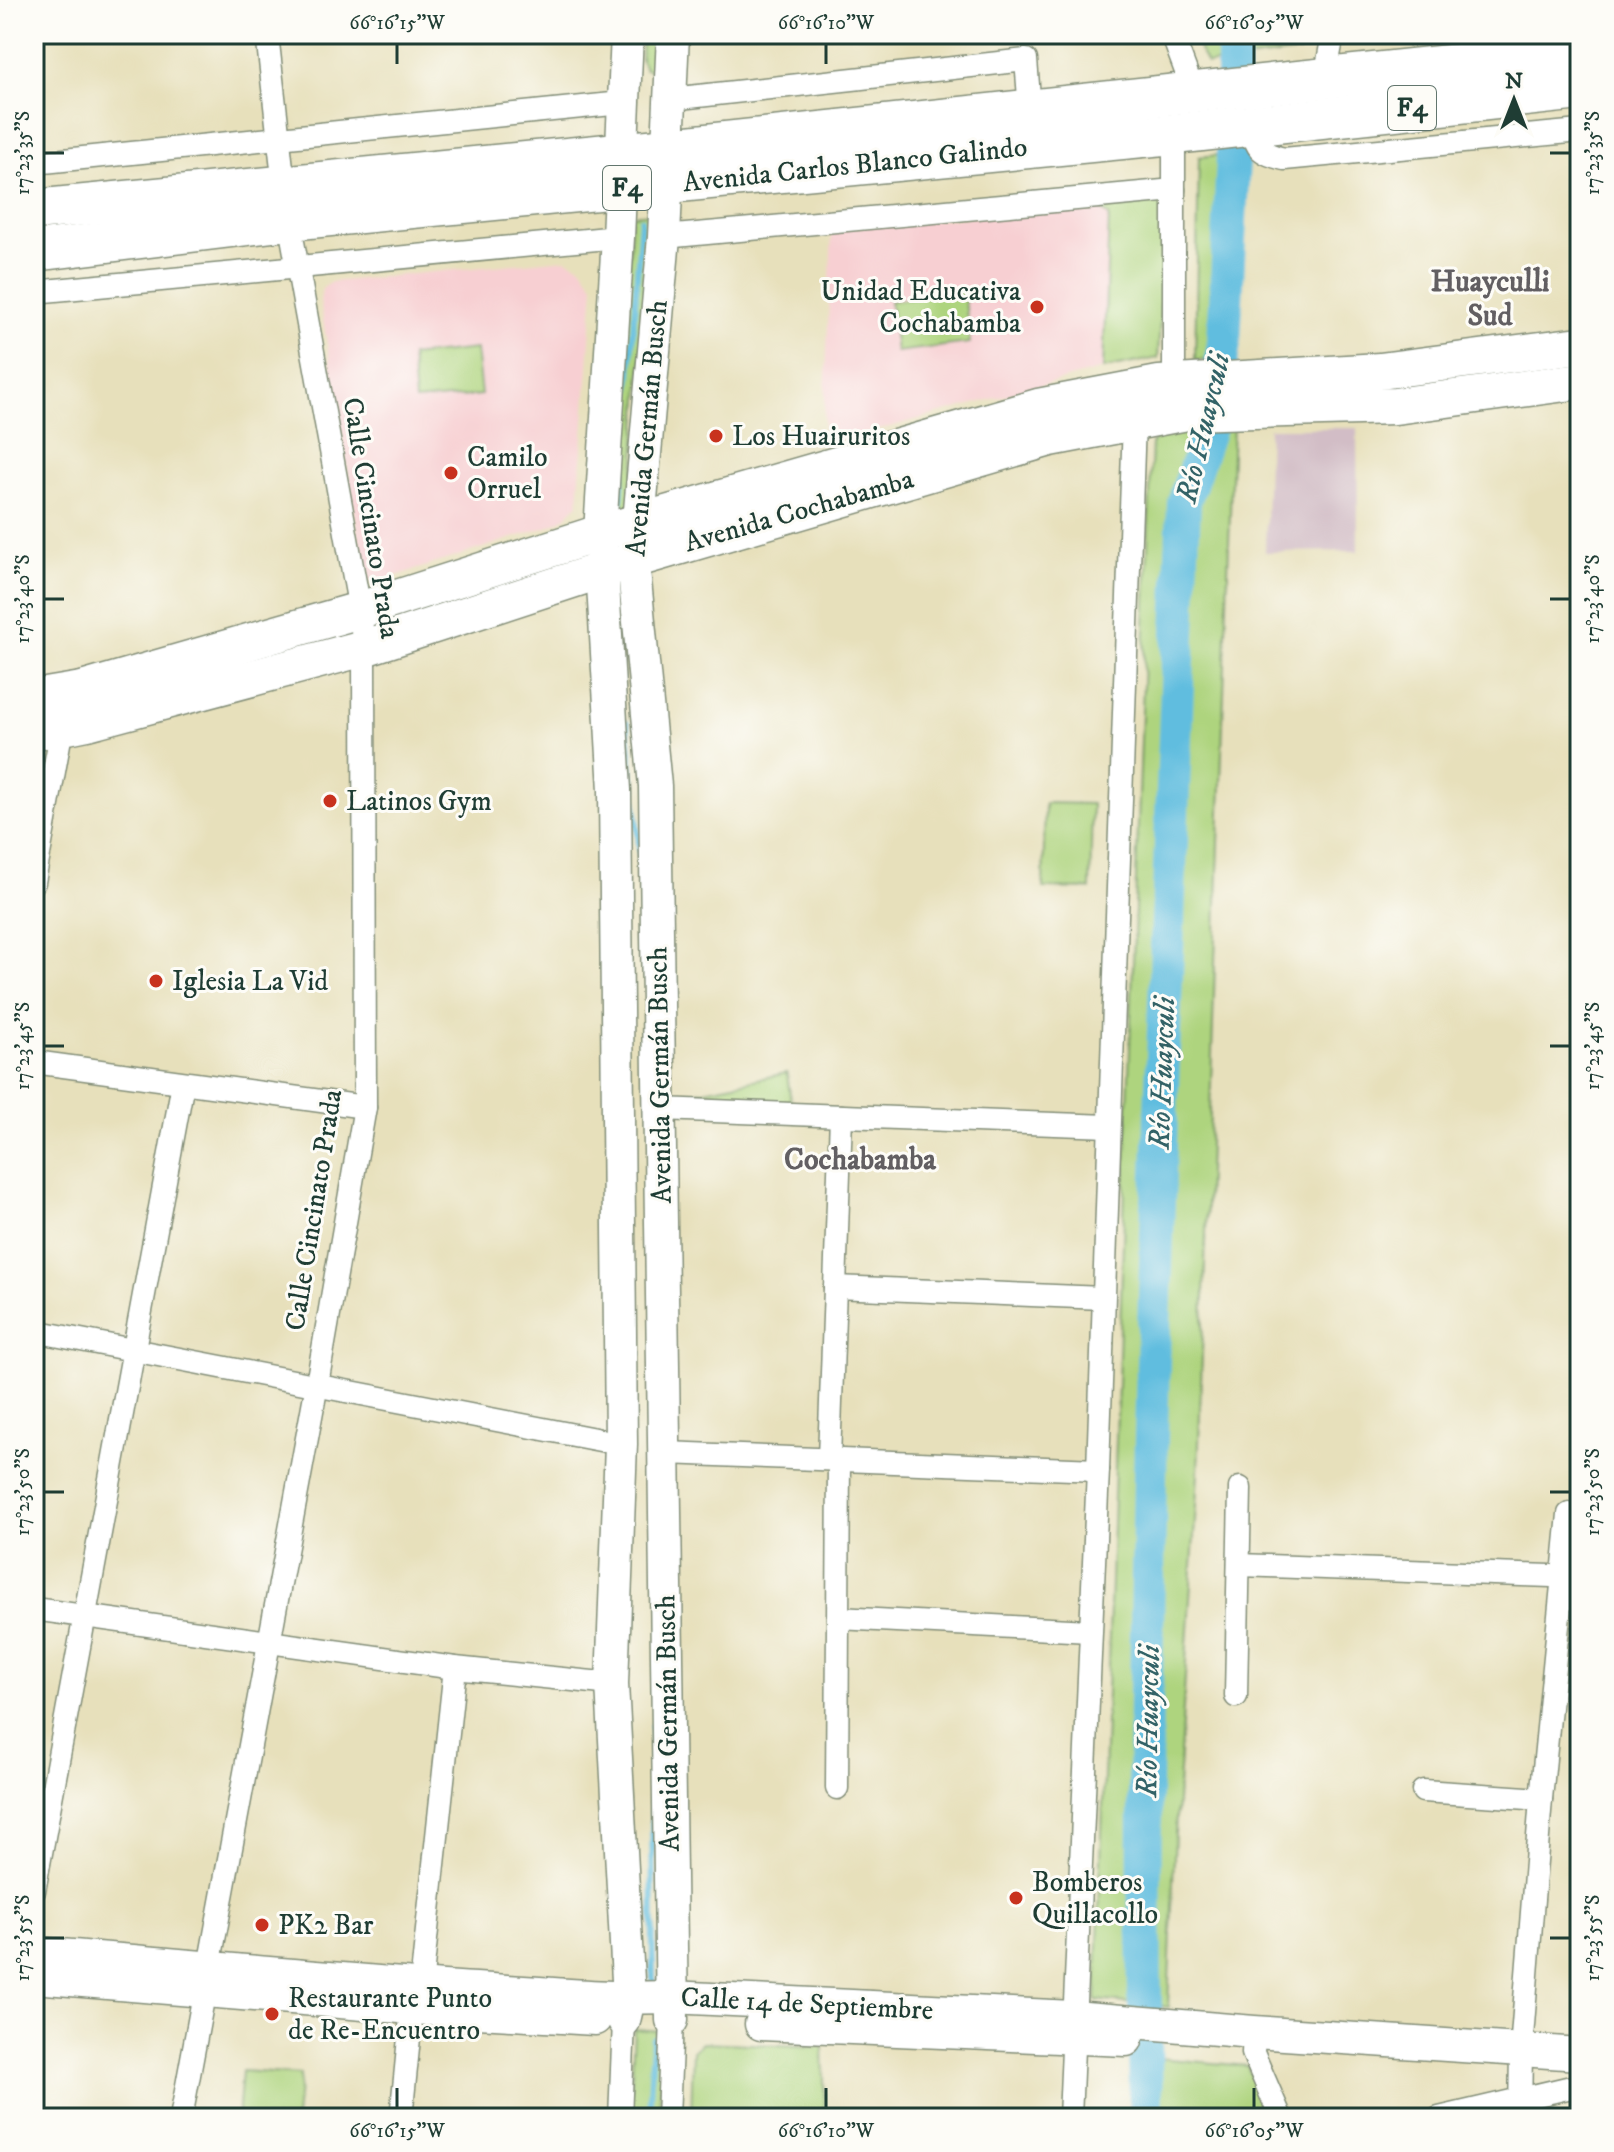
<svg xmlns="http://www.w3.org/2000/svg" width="1614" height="2152" font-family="'IM FELL DW Pica',serif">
<rect width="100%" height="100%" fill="#fdfcf7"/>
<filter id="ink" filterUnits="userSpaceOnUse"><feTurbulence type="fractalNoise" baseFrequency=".0125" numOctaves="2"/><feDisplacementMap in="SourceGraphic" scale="16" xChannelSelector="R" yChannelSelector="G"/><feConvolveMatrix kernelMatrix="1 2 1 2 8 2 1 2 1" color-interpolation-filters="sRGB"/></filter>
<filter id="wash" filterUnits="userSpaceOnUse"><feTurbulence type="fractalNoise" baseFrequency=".006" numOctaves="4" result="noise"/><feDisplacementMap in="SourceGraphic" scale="32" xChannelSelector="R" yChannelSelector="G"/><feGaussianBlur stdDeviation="1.8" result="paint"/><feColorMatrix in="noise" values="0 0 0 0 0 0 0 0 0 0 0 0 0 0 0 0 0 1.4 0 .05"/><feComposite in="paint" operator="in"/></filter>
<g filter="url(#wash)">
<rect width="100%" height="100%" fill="#e7e0bb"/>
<!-- built -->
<g fill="#f7cfd2">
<polygon points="1098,206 1109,216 1103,369 823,445 832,229"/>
<polygon points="566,259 581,266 594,285 578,504 564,518 550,526 378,582 370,581 365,575 320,301 322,289 331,282"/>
</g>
<!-- industrial -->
<polygon fill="#d2bdc6" points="1269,428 1357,428 1358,551 1265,552"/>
<!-- green -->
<g fill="#aed47e" stroke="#668859" stroke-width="2">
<polygon points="642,34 659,34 656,66 649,70 645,69 641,60"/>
<polygon points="1191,34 1301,34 1300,52 1207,64"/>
<polygon points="1249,152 1234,353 1195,361 1199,157"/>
<polygon points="1166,200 1158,358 1103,369 1109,216 1098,206"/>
<polygon points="651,213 632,508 612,513 632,215"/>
<polygon points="964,292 970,343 896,352 890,301"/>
<polygon points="476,349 481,395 415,401 411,356"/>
<polygon points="1233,423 1198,1474 1175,1833 1168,2007 1096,2000 1149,516 1152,442 1172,425"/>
<polygon points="1045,803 1092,804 1090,889 1043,888"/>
<polygon points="787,1073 792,1110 683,1106 680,1095"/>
<polygon points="634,2029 663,2031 659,2118 630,2118"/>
<polygon points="702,2042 823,2047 825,2118 691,2118 693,2051"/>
<polygon points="1157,2058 1247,2066 1269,2118 1159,2118"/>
<polygon points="242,2071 300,2075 296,2118 238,2118"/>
</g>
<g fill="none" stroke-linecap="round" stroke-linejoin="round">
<!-- stream -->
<g stroke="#61bddf" stroke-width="6">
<polyline points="620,511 641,220"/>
<polyline points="627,723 640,855"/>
<polyline points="652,1726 653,1987"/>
<polyline points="649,2118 653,2039"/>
</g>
<!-- river -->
<path stroke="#61bddf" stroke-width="34" d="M1146 2118C1138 1579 1164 1041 1184 502L1212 419 1224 342 1233 158V34"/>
</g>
</g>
<g filter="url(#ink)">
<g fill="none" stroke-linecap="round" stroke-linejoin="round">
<defs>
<g id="street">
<polyline points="267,34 284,186"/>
<polyline points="1172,34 1194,93"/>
<polyline points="1325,78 1333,34"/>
<polyline points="671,99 1026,60 1030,110"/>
<path d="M1252 125C1255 150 1261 153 1284 159L1580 131"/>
<polyline points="1174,134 1174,383"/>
<polyline points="34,163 622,103"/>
<polyline points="664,237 1174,190"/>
<polyline points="34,292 618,237"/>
<polyline points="34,882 62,727 61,718"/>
<polyline points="34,1062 365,1107"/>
<polyline points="660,1109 1109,1126"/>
<polyline points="835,1287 1103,1298"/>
<polyline points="34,1331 621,1444"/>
<polyline points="666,1453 1098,1470"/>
<polyline points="829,1459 841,1116"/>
<polyline points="1239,1565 1580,1577"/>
<polyline points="34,1609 455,1668 612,1684"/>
<polyline points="838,1618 1090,1631"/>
<polyline points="1236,1696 1240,1488"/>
<polyline points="837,1788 839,1460"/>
<polyline points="1423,1791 1541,1799"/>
<polyline points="34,1891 183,1083"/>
<polyline points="1254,2032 1253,2053 1281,2118"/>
<polyline points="181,2118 317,1384 365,1107 364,648 360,610 289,220"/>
<polyline points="401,2118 412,2008 421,1986 455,1668"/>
<polyline points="620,2118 624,2021"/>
<polyline points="668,2118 672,2020"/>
<polyline points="1070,2118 1098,1470 1134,421"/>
<polyline points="1439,2118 1580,2085"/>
<polyline points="1520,2118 1521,2050 1541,1799 1569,1514"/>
</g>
<g id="secondary">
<path d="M34 1953C182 1964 329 1980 476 1989 541 1993 606 1999 671 1997L1073 2017 1254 2032 1580 2054"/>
<polyline points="34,1977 412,2008 595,2019"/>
<polyline points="672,2020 655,786 633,560 639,522 664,237 673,34"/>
<polyline points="624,2021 629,1999 612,1684 621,1444 615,790 600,533 618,237 627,34"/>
<polyline points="761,2024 1126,2040"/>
</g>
<g id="primary">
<polyline points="34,698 82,690 360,610 600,533 1038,407 1159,384 1380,371 1580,345"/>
<polyline points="34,729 48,730 87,722 364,648 633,560 1050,438 1187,412 1395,406 1580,381"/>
</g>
<g id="highway">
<polyline points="34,210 669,148 1580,51"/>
<polyline points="34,251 289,220 1174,134 1580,90"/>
</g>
</defs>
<!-- street casing -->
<use href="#street" stroke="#838e78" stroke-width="25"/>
<!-- secondary casing -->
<use href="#secondary" stroke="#838e78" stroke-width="35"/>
<!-- primary casing -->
<use href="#primary" stroke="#838e78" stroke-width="39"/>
<!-- highway casing -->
<use href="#highway" stroke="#838e78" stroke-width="43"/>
<!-- street -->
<use href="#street" stroke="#fff" stroke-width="22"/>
<!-- secondary -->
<use href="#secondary" stroke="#fff" stroke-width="32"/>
<!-- primary -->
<use href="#primary" stroke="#fff" stroke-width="36"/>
<!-- highway -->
<use href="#highway" stroke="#fff" stroke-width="40"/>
<!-- tram -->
<polyline stroke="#1f3d34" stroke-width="2" points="1532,2118 1580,2104"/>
</g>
</g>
<!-- ticks -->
<path fill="none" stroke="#1f3d34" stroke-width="3" d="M397 44V64M826 44V64M1254 44V64M44 153H64M1550 153H1570M44 599H64M1550 599H1570M44 1046H64M1550 1046H1570M44 1492H64M1550 1492H1570M44 1938H64M1550 1938H1570M397 2088V2108M826 2088V2108M1254 2088V2108"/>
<!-- markers -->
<g fill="#c8321e" stroke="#fdfcf7" stroke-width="3">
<circle cx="1037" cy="307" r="8"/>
<circle cx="716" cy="436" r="8"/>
<circle cx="451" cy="473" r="8"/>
<circle cx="330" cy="801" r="8"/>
<circle cx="156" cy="981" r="8"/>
<circle cx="1016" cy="1898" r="8"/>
<circle cx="262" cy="1925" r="8"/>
<circle cx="272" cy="2014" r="8"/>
</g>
<g text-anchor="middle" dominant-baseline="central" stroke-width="6" stroke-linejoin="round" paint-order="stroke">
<!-- shield labels -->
<g fill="#fdfcf7" stroke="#62766e" stroke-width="2">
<rect x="1388" y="86" width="48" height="44" rx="6"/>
<rect x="603" y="166" width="48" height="44" rx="6"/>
</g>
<g font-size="26" font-weight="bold" fill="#1f3d34">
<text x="1412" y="108">F4</text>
<text x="627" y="188">F4</text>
</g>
<!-- street labels -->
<g font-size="28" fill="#1f3d34" stroke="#fdfcf7">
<text transform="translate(855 165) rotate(-6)">Avenida Carlos Blanco Galindo</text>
<text transform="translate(647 428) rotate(-85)">Avenida Germán Busch</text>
<text transform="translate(799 511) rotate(-16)">Avenida Cochabamba</text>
<text transform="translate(371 518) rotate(81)">Calle Cincinato Prada</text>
<text transform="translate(660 1075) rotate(-91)">Avenida Germán Busch</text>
<text transform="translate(314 1210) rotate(-81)">Calle Cincinato Prada</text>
<text transform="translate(668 1723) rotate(-91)">Avenida Germán Busch</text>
<text transform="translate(807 2004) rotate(3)">Calle 14 de Septiembre</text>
</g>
<!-- poi labels -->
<g font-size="28" fill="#1f3d34" stroke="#fdfcf7" text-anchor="start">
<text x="1021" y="291" text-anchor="end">Unidad Educativa<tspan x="1021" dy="32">Cochabamba</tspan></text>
<text x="732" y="436">Los Huairuritos</text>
<text x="467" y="457">Camilo<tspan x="467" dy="32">Orruel</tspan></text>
<text x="346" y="801">Latinos Gym</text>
<text x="172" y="981">Iglesia La Vid</text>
<text x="1032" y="1882">Bomberos<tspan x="1032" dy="32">Quillacollo</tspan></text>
<text x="278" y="1925">PK2 Bar</text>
<text x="288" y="1998">Restaurante Punto<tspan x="288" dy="32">de Re-Encuentro</tspan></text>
</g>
<!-- neighbourhood labels -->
<g font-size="30" font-weight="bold" fill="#625f62" stroke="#fdfcf7">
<text x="1490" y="282">Huayculli<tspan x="1490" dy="34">Sud</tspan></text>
<text x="860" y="1160">Cochabamba</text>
</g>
<!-- water labels -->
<g font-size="30" font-style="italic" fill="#336367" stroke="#fdfcf7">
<text transform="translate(1204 428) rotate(-77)">Río Huayculi</text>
<text transform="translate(1163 1073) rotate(-88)">Río Huayculi</text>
<text transform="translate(1149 1721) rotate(-89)">Río Huayculi</text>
</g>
</g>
<!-- margin -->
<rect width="1614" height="2152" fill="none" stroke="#fdfcf7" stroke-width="88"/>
<!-- north arrow -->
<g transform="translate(1514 100)" stroke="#fdfcf7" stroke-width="6" paint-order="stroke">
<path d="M0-6L14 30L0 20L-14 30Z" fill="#1f3d34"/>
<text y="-12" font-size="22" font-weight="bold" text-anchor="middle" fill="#1f3d34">N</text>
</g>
<rect x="44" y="44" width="1526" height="2064" fill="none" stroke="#1f3d34" stroke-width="3"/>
<g font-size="20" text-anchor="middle" fill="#1f3d34">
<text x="397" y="29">66°16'15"W</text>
<text x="826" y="29">66°16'10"W</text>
<text x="1254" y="29">66°16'05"W</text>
<text transform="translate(22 153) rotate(-90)" y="7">17°23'35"S</text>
<text transform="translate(1592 153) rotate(-90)" y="7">17°23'35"S</text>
<text transform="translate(22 599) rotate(-90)" y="7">17°23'40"S</text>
<text transform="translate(1592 599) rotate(-90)" y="7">17°23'40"S</text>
<text transform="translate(22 1046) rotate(-90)" y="7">17°23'45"S</text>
<text transform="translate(1592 1046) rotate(-90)" y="7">17°23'45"S</text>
<text transform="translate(22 1492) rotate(-90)" y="7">17°23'50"S</text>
<text transform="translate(1592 1492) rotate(-90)" y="7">17°23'50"S</text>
<text transform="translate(22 1938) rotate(-90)" y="7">17°23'55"S</text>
<text transform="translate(1592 1938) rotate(-90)" y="7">17°23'55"S</text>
<text x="397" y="2137">66°16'15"W</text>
<text x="826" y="2137">66°16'10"W</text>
<text x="1254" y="2137">66°16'05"W</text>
</g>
</svg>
